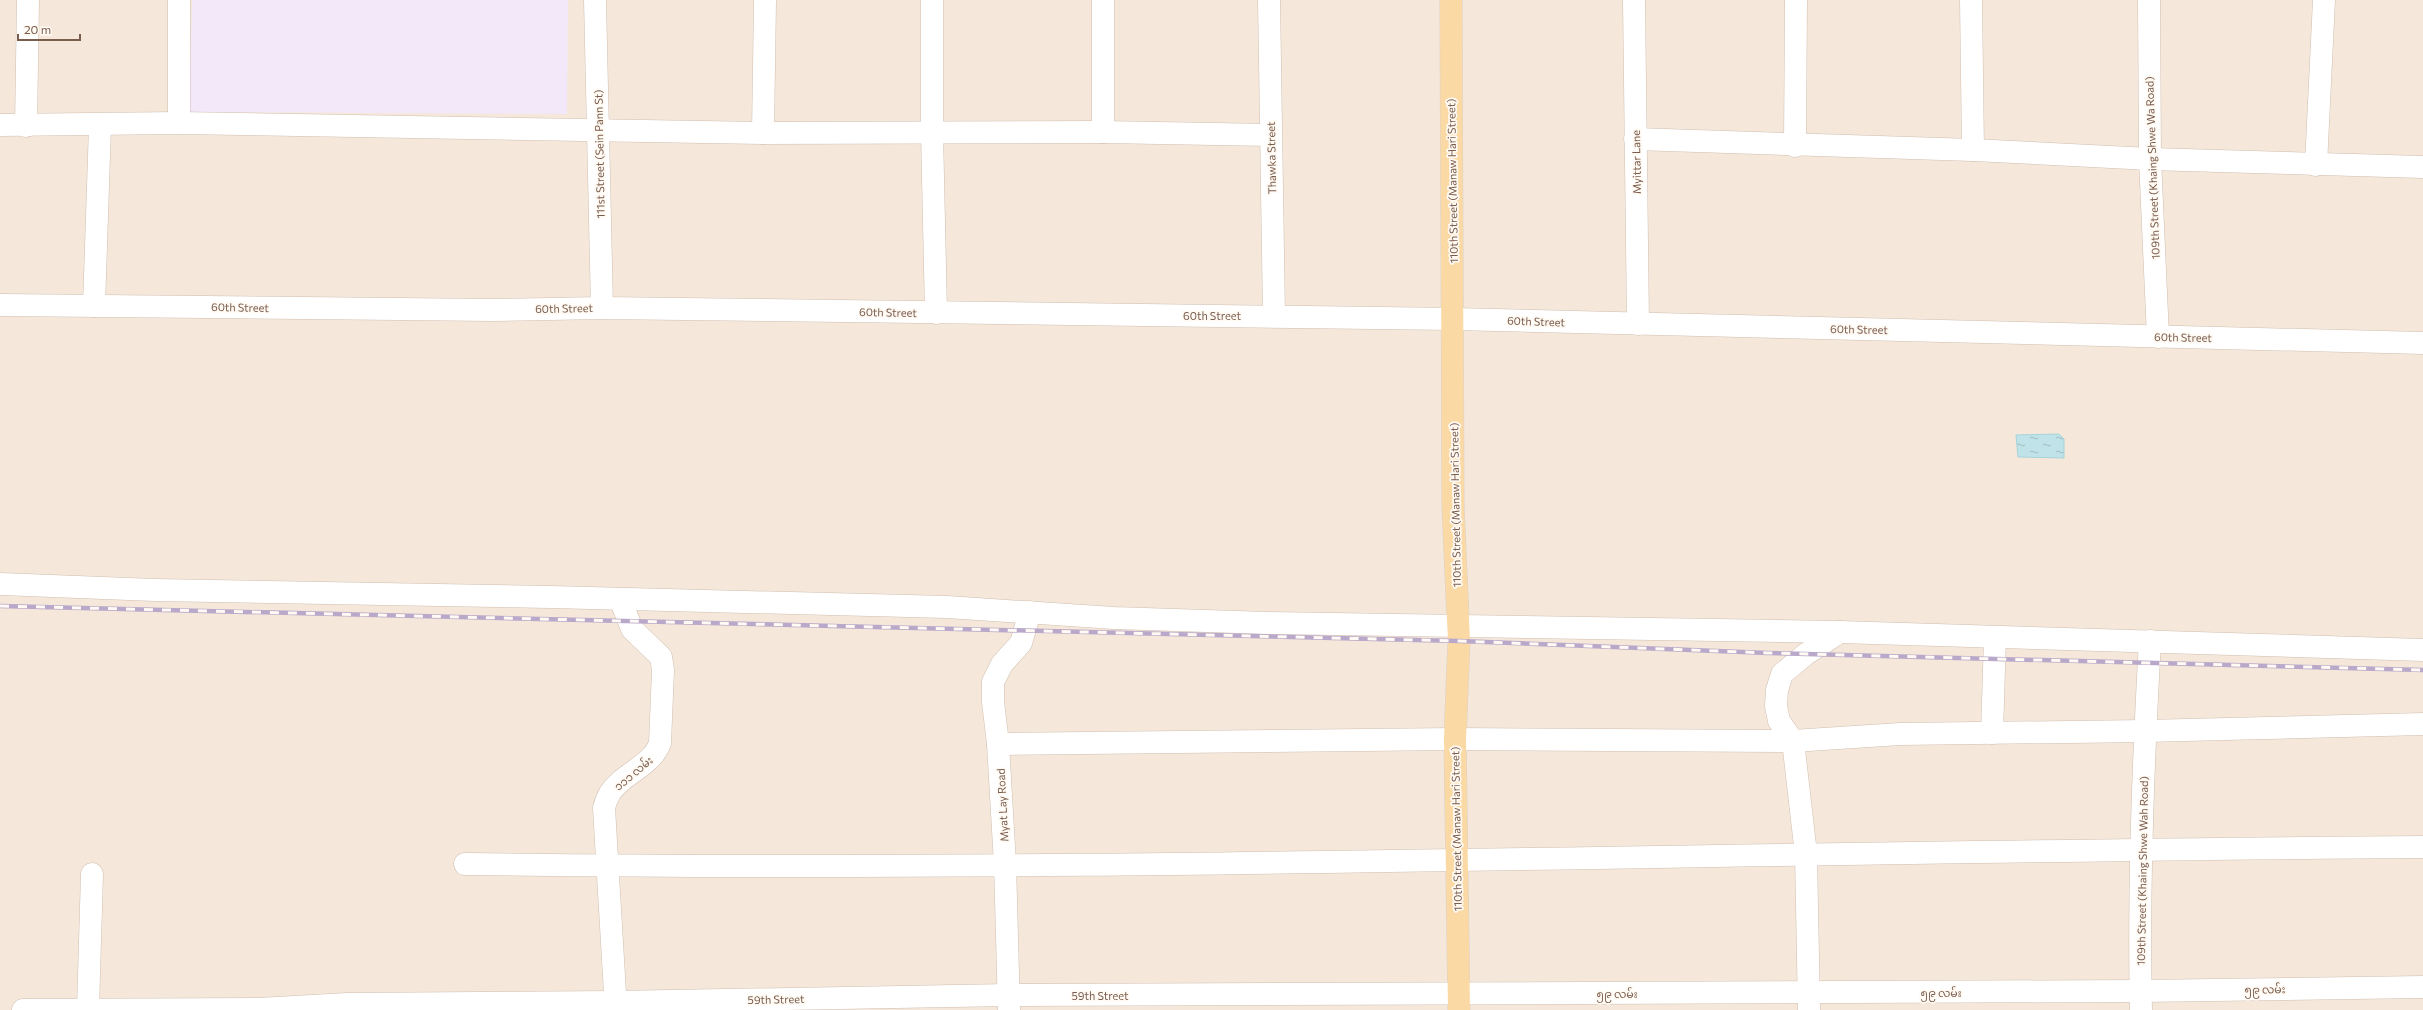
<svg xmlns="http://www.w3.org/2000/svg" width="2423" height="1010" font-family="Commissioner,'Noto Sans Myanmar',sans-serif">
<defs>
<pattern id="water-ripples" width="26" height="14" patternUnits="userSpaceOnUse"><rect width="26" height="14" fill="#bfe3e8"/><path d="M2 4q2-2 4 0t4 0M15 11q2-2 4 0t4 0" fill="none" stroke="#a0bbbe"/></pattern>
</defs>
<rect width="100%" height="100%" fill="#fdf6ec"/>
<!-- residential -->
<rect fill="#f5e8da" x="0" y="0" width="2423" height="1010"/>
<!-- education -->
<polygon fill="#f3e8fa" points="192,0 568,0 567,114 189,112"/>
<!-- water -->
<polygon fill="url(#water-ripples)" stroke="#a5d3da" points="2059,434 2064,439 2064,458 2018,457 2016,435"/>
<g fill="none" stroke-linecap="round" stroke-linejoin="round">
<defs>
<g id="minor">
<polyline points="179,0 179,123"/>
<polyline points="595,0 602,308"/>
<polyline points="932,0 932,132 936,313"/>
<polyline points="1103,0 1103,132"/>
<polyline points="1269,0 1274,316"/>
<polyline points="1634,0 1638,324"/>
<polyline points="1971,0 1973,150"/>
<polyline points="2149,0 2150,159 2158,337"/>
<polyline points="0,125 179,123 763,133 1103,132 1270,135"/>
<polyline points="26,126 28,0"/>
<polyline points="763,133 765,0"/>
<polyline points="1635,139 1973,150 2150,159 2423,167"/>
<polyline points="1795,146 1796,0"/>
<polyline points="2316,165 2324,0"/>
<polyline points="0,305 493,310 602,308 1454,319 2423,343"/>
<polyline points="94,306 100,126"/>
<polyline points="0,584 155,590 551,597 947,607 1114,618 1268,623 1840,632 2423,650"/>
<polyline points="1992,733 1995,638"/>
<polyline points="998,744 1455,739 1793,741 1900,734 2145,731 2423,724"/>
<path d="M465 864C1118 873 1770 851 2423 847"/>
<polyline points="88,1009 92,874"/>
<polyline points="23,1010 259,1009 347,1004 616,1002 1009,995 2140,991 2423,987"/>
<path d="M616 1010 604 808C605 803 607 798 610 793 623 773 652 766 660 743L663 670 661 657 632 629 620 599"/>
<polyline points="1009,1010 1005,864 998,744 993,702 993,682 1002,664 1021,643 1030,612"/>
<polyline points="1809,1010 1806,854 1793,741 1779,721 1776,706 1777,690 1782,674 1806,654 1840,632"/>
<path d="M2141 1010C2138 887 2143 764 2150 641"/>
</g>
<polyline id="major" points="1451,0 1453,507 1459,641 1455,739 1459,1010"/>
</defs>
<!-- minor casing -->
<use href="#minor" stroke="#d1beb0" stroke-width="23"/>
<!-- major casing -->
<use href="#major" stroke="#dad1cd" stroke-width="23"/>
<!-- minor -->
<use href="#minor" stroke="#fff" stroke-width="22"/>
<!-- major -->
<use href="#major" stroke="#fbd9a5" stroke-width="22"/>
<defs>
<polyline id="rail" points="0,606 1459,641 1768,653 2423,670"/>
</defs>
<!-- rail casing -->
<use href="#rail" stroke="#b9a8c9" stroke-width="4.5"/>
<!-- rail -->
<use href="#rail" stroke="#fffaf3" stroke-width="3" stroke-dasharray="9" stroke-linecap="butt"/>
</g>
<g text-anchor="middle" dominant-baseline="central" stroke-width="3.5" stroke-linejoin="round" paint-order="stroke">
<!-- street labels -->
<g font-size="11" fill="#7a5c4d" stroke="#fffaf3">
<text transform="translate(599 154) rotate(-91)">111st Street (Sein Pann St)</text>
<text transform="translate(1271 158) rotate(-91)">Thawka Street</text>
<text transform="translate(1636 162) rotate(-91)">Myittar Lane</text>
<text transform="translate(2152 168) rotate(-92)">109th Street (Khaing Shwe Wa Road)</text>
<text transform="translate(1452 181) rotate(-91)">110th Street (Manaw Hari Street)</text>
<text transform="translate(240 307) rotate(1)">60th Street</text>
<text transform="translate(564 308) rotate(-1)">60th Street</text>
<text transform="translate(888 312) rotate(1)">60th Street</text>
<text x="1212" y="315">60th Street</text>
<text transform="translate(1536 321) rotate(2)">60th Street</text>
<text transform="translate(1859 329) rotate(1)">60th Street</text>
<text transform="translate(2183 337) rotate(1)">60th Street</text>
<text transform="translate(1455 505) rotate(-91)">110th Street (Manaw Hari Street)</text>
<text transform="translate(633 773) rotate(-40)">၁၁၁ လမ်း</text>
<text transform="translate(1002 805) rotate(-93)">Myat Lay Road</text>
<text transform="translate(1456 829) rotate(-91)">110th Street (Manaw Hari Street)</text>
<text transform="translate(2142 871) rotate(-89)">109th Street (Khaing Shwe Wah Road)</text>
<text transform="translate(2265 989) rotate(-1)">၅၉ လမ်း</text>
<text x="1941" y="992">၅၉ လမ်း</text>
<text x="1617" y="993">၅၉ လမ်း</text>
<text x="1100" y="995">59th Street</text>
<text transform="translate(776 999) rotate(-1)">59th Street</text>
</g>
</g>
<!-- scale -->
<path d="M18 34v6h62v-6" fill="none" stroke="#7a5c4d" stroke-width="2"/>
<text x="24" y="34" font-size="12" fill="#7a5c4d" stroke="#fffaf3" stroke-width="3" paint-order="stroke">20 m</text>
</svg>
